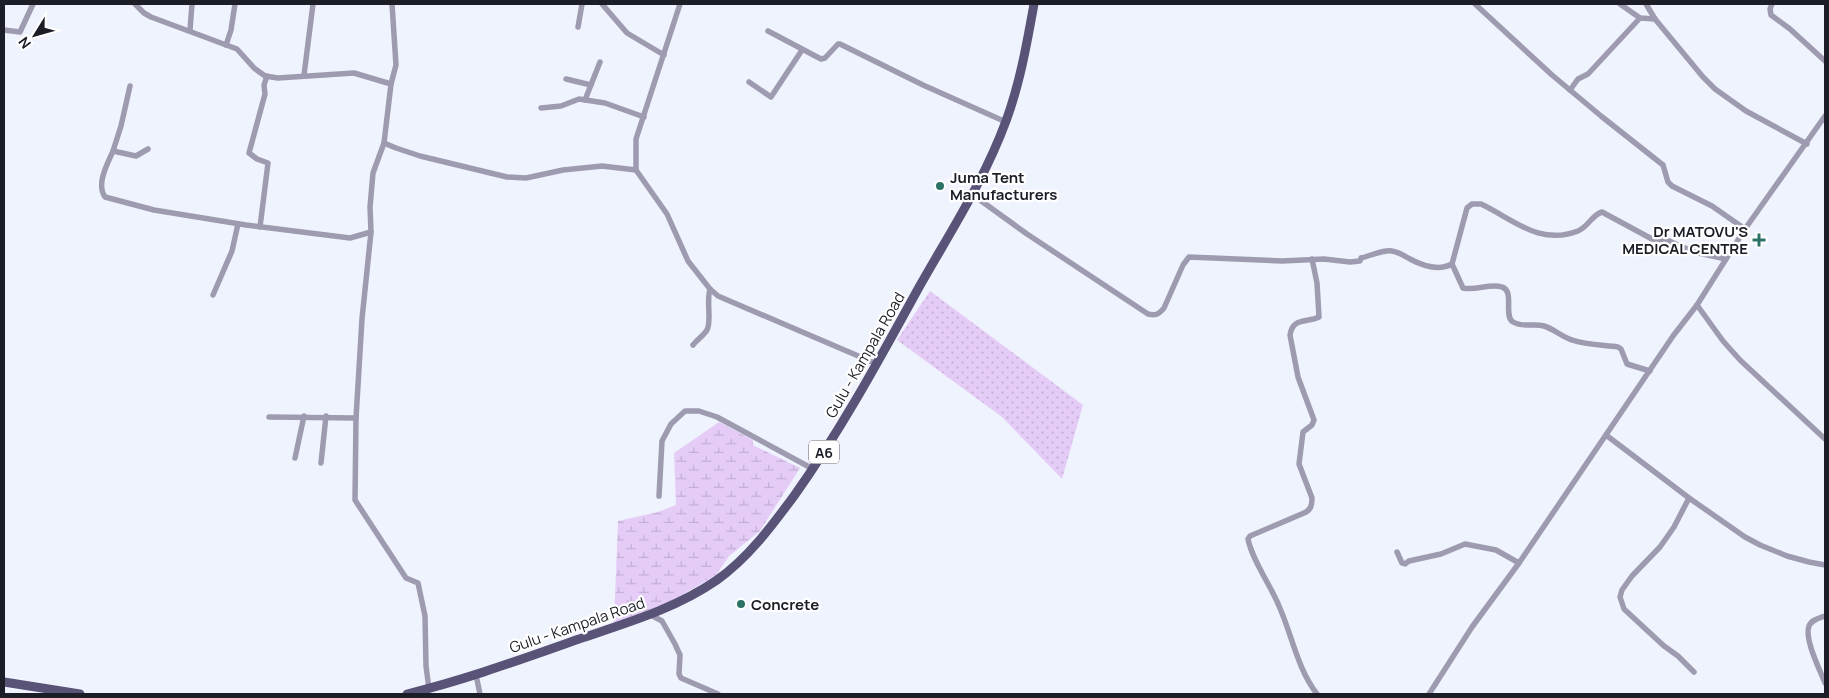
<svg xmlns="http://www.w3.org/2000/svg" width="1829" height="698" font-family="Manrope,sans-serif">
<defs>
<pattern id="wetland-marsh" width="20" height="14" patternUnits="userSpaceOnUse" patternTransform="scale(1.25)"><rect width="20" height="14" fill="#e5ccf7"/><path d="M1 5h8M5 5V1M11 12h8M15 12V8" fill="none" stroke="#c4afd4"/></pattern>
<pattern id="garden-dots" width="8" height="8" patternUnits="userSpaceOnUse" patternTransform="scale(1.25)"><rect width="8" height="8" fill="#e5ccf7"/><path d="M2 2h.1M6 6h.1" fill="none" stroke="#c4afd4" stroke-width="1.8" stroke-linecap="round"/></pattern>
</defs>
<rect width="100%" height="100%" fill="#eff3fe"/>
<!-- wetland -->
<polygon fill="url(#wetland-marsh)" points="719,422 753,440 753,445 800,468 760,531 729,556 716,575 673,600 614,624 618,521 658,512 676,505 674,453"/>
<!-- garden -->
<polygon fill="url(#garden-dots)" points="930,291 1083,405 1062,479 1002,417 897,340"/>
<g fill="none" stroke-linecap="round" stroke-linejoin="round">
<!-- minor -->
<g stroke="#9e9bb1" stroke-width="5.5">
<polyline points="135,4 144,13 151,17 237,49 254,68 265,76 278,78 354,73 391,84"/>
<polyline points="602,4 627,33 664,55"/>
<polyline points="680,4 636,139 636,170 667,214 688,261 710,289 718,296 877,364"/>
<polyline points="1475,4 1552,75 1601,116 1663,165 1668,182 1672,186 1712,206 1745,229"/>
<polyline points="1620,4 1640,18 1655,19"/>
<polyline points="1646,4 1655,19 1703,77 1715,89 1746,111 1807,144"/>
<polyline points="1772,4 1770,9 1771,15 1790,29 1825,61"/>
<polyline points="578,27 582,4"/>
<polyline points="4,30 20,32 33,4"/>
<polyline points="190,30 192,4"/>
<polyline points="768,31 821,59 825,58 838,44 840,44 923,85 1006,122"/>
<polyline points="226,45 231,30 235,4"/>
<polyline points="304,75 313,4"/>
<polyline points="566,79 591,85"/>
<polyline points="749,82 771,97 802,50"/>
<polyline points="1570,90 1578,79 1588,74 1640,18"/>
<polyline points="585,100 600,62"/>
<polyline points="541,108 561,106 579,99 605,103 644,117"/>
<polyline points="384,143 396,148 420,156 507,177 526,178 563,170 602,166 636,170"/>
<path d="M148 149 136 156 113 151C107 165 96 184 105 197L154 210 246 225 350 238 371 232 370 207 373 173 384 143 391 84 396 65 392 4"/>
<polyline points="113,151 121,126 130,86"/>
<path d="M973 195 1027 234 1148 314C1156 316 1159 314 1164 308L1183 265 1189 257 1282 261 1324 259 1350 262 1360 261 1361 258C1370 256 1384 249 1392 251 1399 252 1404 256 1410 259 1423 266 1439 271 1452 264"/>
<polyline points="260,227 268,163 257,159 249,153 265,94 264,85 267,76"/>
<polyline points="371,232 362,319 356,418 355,500 406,578 418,583 425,616 426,666 429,689"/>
<path d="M1312 259 1317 283 1319 317C1307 323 1293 317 1290 335L1298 377 1314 420 1312 425 1303 432 1299 464 1312 498C1312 505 1311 510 1304 513L1250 536 1248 539C1252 560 1271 586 1279 606 1292 635 1297 668 1317 694"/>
<polyline points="213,295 232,251 238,224"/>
<polyline points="1697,305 1723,341 1740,360 1825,439"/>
<path d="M693 345C697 340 704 335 707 330 712 321 706 301 710 289"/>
<path d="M1650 371 1627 364 1621 349 1618 347C1603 345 1586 345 1572 340 1562 337 1554 329 1544 326 1534 323 1523 328 1513 322 1503 316 1515 291 1502 287 1490 283 1476 291 1463 288L1452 264 1467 208 1472 204H1481C1513 219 1539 246 1578 231 1588 227 1592 215 1602 212L1652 239 1667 240 1694 252 1726 259"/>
<polyline points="269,417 356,418"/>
<polyline points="1606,435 1689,498 1745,537 1760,545 1787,556 1809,562 1825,565"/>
<polyline points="295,458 304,416"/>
<polyline points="321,463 326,416"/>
<polyline points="659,496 662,441 671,424 685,411 699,411 717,417 813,469"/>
<polyline points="1689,498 1674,527 1660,547 1632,576 1622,590 1620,597 1624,609 1664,646 1678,656 1694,672"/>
<polyline points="1397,552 1402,563 1405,564 1409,561 1441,554 1465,544 1496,550 1519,563"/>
<polyline points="649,614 662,621 675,644 680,655 679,674 681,678 718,694"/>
<path d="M1825 616C1819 618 1811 620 1809 626 1804 639 1820 670 1825 683"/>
<polyline points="476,675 480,694"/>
<polyline points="1429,694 1472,627 1519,563 1673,336 1697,305 1745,229 1825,116"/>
</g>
<!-- primary -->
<g stroke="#595378" stroke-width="9">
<polyline points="4,682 80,694"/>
<path d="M407 694C465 680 522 659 579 639 626 623 675 609 717 580 748 558 771 527 794 496 841 430 879 360 918 289 949 234 984 181 1006 121 1020 83 1027 43 1034 4"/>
</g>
</g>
<!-- markers -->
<g fill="#2c7266" stroke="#fff" stroke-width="2">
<circle cx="940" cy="186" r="5"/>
<path d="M1756.5 232.5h5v5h5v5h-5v5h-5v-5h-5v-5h5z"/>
<circle cx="741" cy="604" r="5"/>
</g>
<g text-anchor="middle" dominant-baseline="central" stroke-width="4.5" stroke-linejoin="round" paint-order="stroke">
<!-- shield labels -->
<rect fill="#fff" stroke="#5f6168" stroke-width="1" x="809" y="440.5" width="30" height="23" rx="4"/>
<g font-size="14" font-weight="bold" fill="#1b1d27">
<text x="824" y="452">A6</text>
</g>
<!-- poi labels -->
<g font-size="15" font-weight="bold" fill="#1b1d27" stroke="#fff" text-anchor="start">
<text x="950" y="177">Juma Tent<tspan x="950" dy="17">Manufacturers</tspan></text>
<text x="1748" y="231" text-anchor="end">Dr MATOVU'S<tspan x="1748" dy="17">MEDICAL CENTRE</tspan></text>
<text x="751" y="604">Concrete</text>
</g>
<!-- street labels -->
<g font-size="15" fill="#1b1d27" stroke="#fff">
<text transform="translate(865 355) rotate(-60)">Gulu - Kampala Road</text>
<text transform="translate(577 625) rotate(-19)">Gulu - Kampala Road</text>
</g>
</g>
<!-- border -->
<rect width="1829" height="698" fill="none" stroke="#1b1d27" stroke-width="10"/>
<!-- north arrow -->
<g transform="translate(35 35) rotate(233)" stroke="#ffffff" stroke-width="4" paint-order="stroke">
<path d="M0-4L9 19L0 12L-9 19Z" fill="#1b1d27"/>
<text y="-8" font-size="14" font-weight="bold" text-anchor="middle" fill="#1b1d27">N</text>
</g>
</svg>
